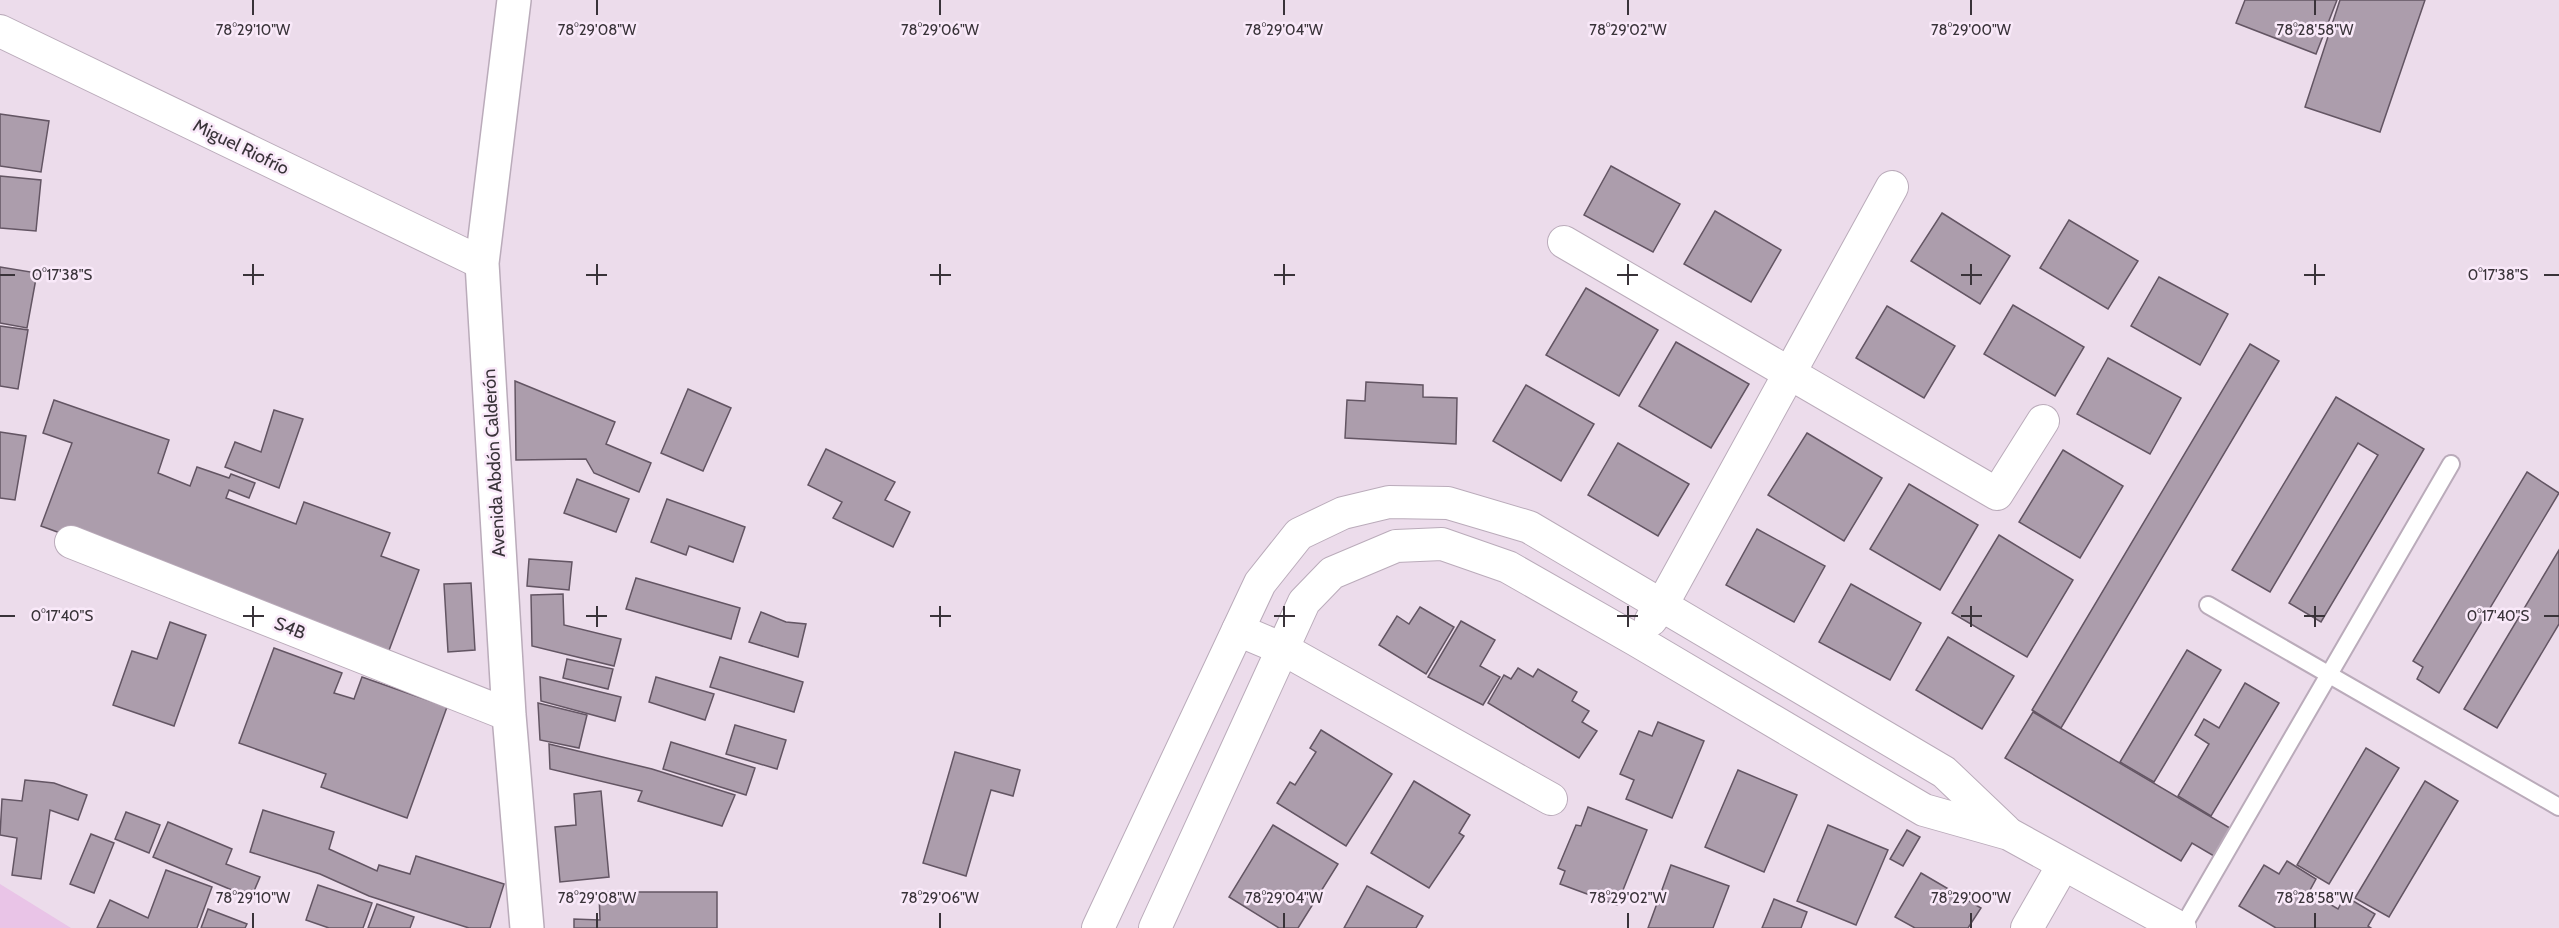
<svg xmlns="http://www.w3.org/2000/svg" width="2559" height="928" font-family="Cabin,sans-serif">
<rect width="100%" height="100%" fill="#ecdceb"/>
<!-- green -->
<polygon fill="#e9c4e7" points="0,884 71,928 0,928"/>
<!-- building -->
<g fill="#ac9dac" stroke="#635563" stroke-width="1.5">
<polygon points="2245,0 2337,0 2316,54 2236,23"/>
<polygon points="2340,0 2425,0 2380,132 2305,107"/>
<polygon points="0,114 49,121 41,172 0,166"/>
<polygon points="1611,166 1680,204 1653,252 1584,215"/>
<polygon points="0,176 41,180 36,231 0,228"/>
<polygon points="1715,211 1781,250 1751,302 1684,264"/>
<polygon points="1942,213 2010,256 1980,304 1911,261"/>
<polygon points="2069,220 2138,261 2108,309 2040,268"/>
<polygon points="0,267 37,273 27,328 0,323"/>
<polygon points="2159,277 2228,314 2200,365 2131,326"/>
<polygon points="1586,288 1658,330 1619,396 1546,355"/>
<polygon points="2013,305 2084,347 2055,396 1984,354"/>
<polygon points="1887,306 1955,346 1924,398 1856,358"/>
<polygon points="0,326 28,330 18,389 0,386"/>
<polygon points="1676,342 1749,384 1711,448 1639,406"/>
<polygon points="2250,344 2279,361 2061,728 2032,710"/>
<polygon points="2108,358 2181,398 2150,454 2077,414"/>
<polygon points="515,381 615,422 606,444 651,463 639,492 594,473 586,459 516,460"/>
<polygon points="1366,382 1423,385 1423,397 1457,398 1456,444 1345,438 1347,400 1365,401"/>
<polygon points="1526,385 1594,424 1561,481 1493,441"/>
<polygon points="688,389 731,408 703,471 661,453"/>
<polygon points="2336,397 2424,449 2321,622 2289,603 2378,455 2358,443 2270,592 2232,570"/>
<polygon points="54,400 169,440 158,473 190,486 197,467 229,478 231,474 255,483 249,498 229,490 226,498 296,524 304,502 390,533 381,556 419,570 388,653 41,526 72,443 43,433"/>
<polygon points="274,410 303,419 279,488 225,467 235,442 261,452"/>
<polygon points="0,432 26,436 15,500 0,498"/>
<polygon points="1807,433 1882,478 1844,541 1768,495"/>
<polygon points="1618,443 1689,484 1658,536 1588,495"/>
<polygon points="826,449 895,482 885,500 910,512 893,547 833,518 842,502 808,485"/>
<polygon points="2063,450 2123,486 2080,558 2019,522"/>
<polygon points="2527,472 2559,493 2439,693 2417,679 2423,667 2413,661"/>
<polygon points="577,479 629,499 616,532 564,513"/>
<polygon points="1909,484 1978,525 1940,590 1870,549"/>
<polygon points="667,499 745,527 733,562 689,546 686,555 651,542"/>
<polygon points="1757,529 1825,566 1794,622 1726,585"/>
<polygon points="1999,535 2073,580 2027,657 1952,613"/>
<polygon points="2559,550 2559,624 2497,728 2464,709"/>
<polygon points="529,559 572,562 569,590 527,586"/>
<polygon points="636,578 740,608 731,639 626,609"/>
<polygon points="471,583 475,650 448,652 444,584"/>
<polygon points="1851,584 1921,623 1890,680 1819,642"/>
<polygon points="563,594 564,625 621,639 614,666 532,646 531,595"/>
<polygon points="1420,607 1454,627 1426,674 1379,645 1397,616 1409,624"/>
<polygon points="761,612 786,622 806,624 798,657 749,642"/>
<polygon points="1461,621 1495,640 1480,666 1500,677 1483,705 1428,677"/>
<polygon points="170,622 206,635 174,726 113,705 132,651 157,659"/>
<polygon points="1948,637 2014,676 1982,729 1916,690"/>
<polygon points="274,648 342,673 334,693 354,699 362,677 447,707 407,818 321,787 326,774 239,743"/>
<polygon points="2187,650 2221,670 2154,782 2120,762"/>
<polygon points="720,657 803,682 794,712 710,687"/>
<polygon points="567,659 613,669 608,689 563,678"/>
<polygon points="1518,668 1533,677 1538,669 1577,692 1572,701 1589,711 1582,722 1597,731 1579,758 1488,703 1504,675 1511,679"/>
<polygon points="540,677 621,697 615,721 541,701"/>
<polygon points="656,677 714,694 705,720 649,702"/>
<polygon points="2245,683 2279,703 2211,816 2178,796 2209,744 2195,735 2204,719 2219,728"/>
<polygon points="538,703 587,715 579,748 540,740"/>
<polygon points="2033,712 2235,831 2219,859 2192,843 2181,861 2005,758"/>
<polygon points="1658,722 1704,741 1672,818 1626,799 1634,780 1620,774 1639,731 1652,736"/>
<polygon points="735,725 786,740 777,769 726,754"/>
<polygon points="1321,730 1392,774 1346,846 1277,803 1290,782 1295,785 1316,752 1310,748"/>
<polygon points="671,742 755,768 746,795 663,769"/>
<polygon points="549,744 652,769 735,795 722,826 638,801 642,791 550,769"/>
<polygon points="2366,748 2399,768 2329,884 2297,865"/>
<polygon points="955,752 1020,770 1013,796 991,790 966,876 923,863"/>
<polygon points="1738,770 1797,795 1764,872 1705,847"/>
<polygon points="25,780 54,783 87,795 78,820 50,810 41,879 12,875 17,838 0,835 2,799 22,801"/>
<polygon points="1414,781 1470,815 1459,833 1464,836 1429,888 1371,853"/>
<polygon points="2425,781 2458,801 2389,917 2355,898"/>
<polygon points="601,791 609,877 560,882 555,827 576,825 574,794"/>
<polygon points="1588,807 1647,830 1617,905 1560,884 1565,871 1558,868 1576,825 1581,826"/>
<polygon points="263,810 334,832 329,849 377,871 379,865 410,874 416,856 504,884 490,928 469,928 400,906 369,896 320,874 250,852"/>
<polygon points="126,812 160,825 149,853 115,839"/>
<polygon points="168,822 232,849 226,864 260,877 251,898 153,857"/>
<polygon points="1273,825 1338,864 1298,928 1279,928 1229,897"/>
<polygon points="1828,825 1888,850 1856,925 1797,901"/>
<polygon points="1907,830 1920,837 1903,866 1890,859"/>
<polygon points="91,834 114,843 94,893 70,884"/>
<polygon points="2287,861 2316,879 2309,892 2338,909 2345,896 2375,914 2368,926 2371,928 2276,928 2239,906 2264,865 2279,874"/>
<polygon points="1671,865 1729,886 1713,928 1648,928"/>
<polygon points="166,870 212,887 197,928 97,928 110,900 148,918"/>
<polygon points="1921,873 1981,908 1968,928 1915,928 1895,917"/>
<polygon points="318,885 372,903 363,928 329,928 306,920"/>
<polygon points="1367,886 1423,916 1416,928 1344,928"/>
<polygon points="599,892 717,892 717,928 574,928 574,919 600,920"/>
<polygon points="1774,899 1807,912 1801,928 1762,928"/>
<polygon points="377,904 414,917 410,928 368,928"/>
<polygon points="208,909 247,924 245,928 201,928"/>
</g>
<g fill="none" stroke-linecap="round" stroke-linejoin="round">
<defs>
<g id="lane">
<polyline points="2208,605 2559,807"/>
<polyline points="2182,928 2451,464"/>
</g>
<g id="street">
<polyline points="0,31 482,263"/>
<polyline points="1564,242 1997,494 2043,421"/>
<polyline points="71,542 509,715"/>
<polyline points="1651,620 1663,603 1892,187"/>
<polyline points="1238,630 1283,649 1551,799"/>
<polyline points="1098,928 1260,583 1299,534 1343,513 1389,502 1448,503 1529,527 1944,772 2005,830"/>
<polyline points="1155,928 1304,602 1332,573 1396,546 1442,544 1508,567 1636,640 1924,810 2009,834 2180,928"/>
<polyline points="2027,928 2063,865"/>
</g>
<polyline id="secondary" points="514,0 482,263 509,715 527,928"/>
</defs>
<!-- lane casing -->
<use href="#lane" stroke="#baabba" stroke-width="20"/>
<!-- street casing -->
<use href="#street" stroke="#baabba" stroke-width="34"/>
<!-- secondary casing -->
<use href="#secondary" stroke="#baabba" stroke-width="36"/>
<!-- lane -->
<use href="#lane" stroke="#fff" stroke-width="16"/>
<!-- street -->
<use href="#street" stroke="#fff" stroke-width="32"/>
<!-- secondary -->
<use href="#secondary" stroke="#fff" stroke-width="33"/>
</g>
<!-- ticks -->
<path fill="none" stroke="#393339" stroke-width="2" d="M253 0V15M597 0V15M940 0V15M1284 0V15M1628 0V15M1971 0V15M2315 0V15M253 264V285M597 264V285M940 264V285M1284 264V285M1628 264V285M1971 264V285M2315 264V285M0 275H15M243 275H264M586 275H607M930 275H951M1274 275H1295M1617 275H1638M1961 275H1982M2304 275H2325M2544 275H2559M253 606V627M597 606V627M940 606V627M1284 606V627M1628 606V627M1971 606V627M2315 606V627M0 616H15M243 616H264M586 616H607M930 616H951M1274 616H1295M1617 616H1638M1961 616H1982M2304 616H2325M2544 616H2559M253 913V928M597 913V928M940 913V928M1284 913V928M1628 913V928M1971 913V928M2315 913V928"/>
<g text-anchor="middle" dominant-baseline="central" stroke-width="5" stroke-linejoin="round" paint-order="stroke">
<!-- street labels -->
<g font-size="18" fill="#393339" stroke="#f9e9f9">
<text transform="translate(241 147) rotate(26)">Miguel Riofrío</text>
<text transform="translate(494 463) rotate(-93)">Avenida Abdón Calderón</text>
<text transform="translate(290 628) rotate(22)">S4B</text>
</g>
</g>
<g font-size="15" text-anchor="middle" fill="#393339" stroke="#f9e9f9" stroke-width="5" stroke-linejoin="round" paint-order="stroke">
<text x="253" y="35">78°29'10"W</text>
<text x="597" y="35">78°29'08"W</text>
<text x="940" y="35">78°29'06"W</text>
<text x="1284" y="35">78°29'04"W</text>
<text x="1628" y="35">78°29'02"W</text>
<text x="1971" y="35">78°29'00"W</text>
<text x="2315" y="35">78°28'58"W</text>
<text x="62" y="280">0°17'38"S</text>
<text x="2498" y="280">0°17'38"S</text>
<text x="62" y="621">0°17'40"S</text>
<text x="2498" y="621">0°17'40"S</text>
<text x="253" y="903">78°29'10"W</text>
<text x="597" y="903">78°29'08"W</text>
<text x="940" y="903">78°29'06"W</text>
<text x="1284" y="903">78°29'04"W</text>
<text x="1628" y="903">78°29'02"W</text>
<text x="1971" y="903">78°29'00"W</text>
<text x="2315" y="903">78°28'58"W</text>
</g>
</svg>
